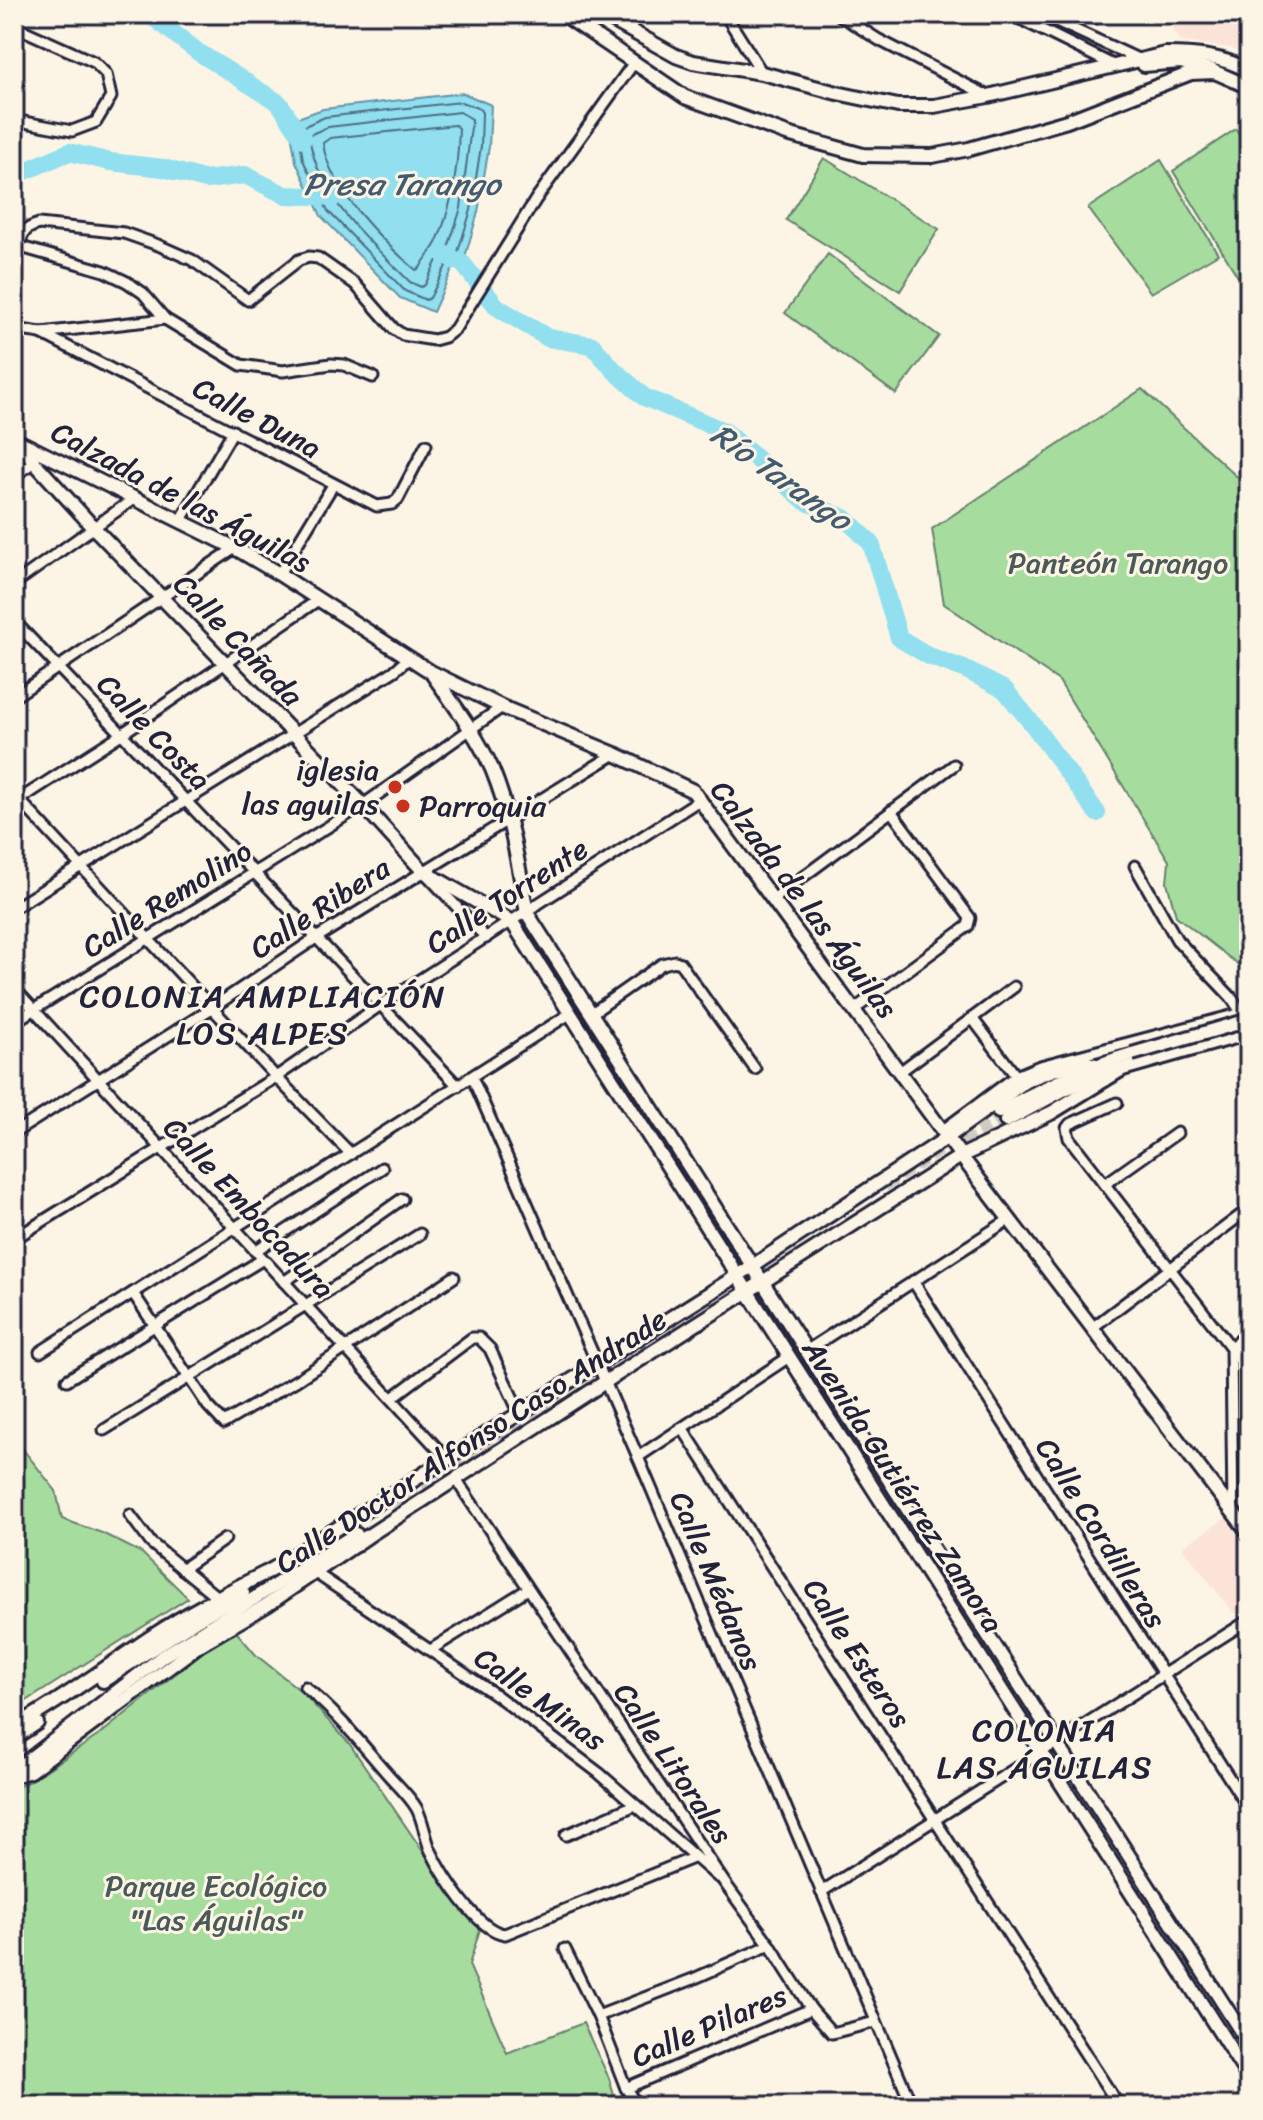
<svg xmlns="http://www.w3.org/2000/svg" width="1263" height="2120" font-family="Sriracha,sans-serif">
<rect width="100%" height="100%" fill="#fcf5e5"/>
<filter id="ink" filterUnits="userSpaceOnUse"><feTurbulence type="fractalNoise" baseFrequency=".0125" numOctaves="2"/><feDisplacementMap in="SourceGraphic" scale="16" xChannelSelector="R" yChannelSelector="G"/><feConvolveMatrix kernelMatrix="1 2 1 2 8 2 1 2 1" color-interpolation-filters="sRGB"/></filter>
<g filter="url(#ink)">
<!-- built -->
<g fill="#fbe4d7">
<polygon points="1162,14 1249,14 1249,57 1230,48 1182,42"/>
<polygon points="1232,1514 1249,1535 1249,1605 1234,1614 1182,1547"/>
</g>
<!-- green -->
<g fill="#a7dc9f" stroke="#647f6d" stroke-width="2">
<polygon points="1236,129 1249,149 1249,295 1173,171"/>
<polygon points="824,158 939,229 900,291 786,220"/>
<polygon points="1161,160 1218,254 1151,293 1088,208"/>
<polygon points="828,254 939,336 896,394 785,313"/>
<polygon points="1142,389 1249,488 1249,973 1176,916 1167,882 1169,861 1059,681 944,604 932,529"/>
<polygon points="14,1438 56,1491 62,1519 102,1533 142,1553 188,1598 14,1709"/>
<polygon points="233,1628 256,1655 301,1691 349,1743 465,1913 481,1926 469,1965 507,2053 583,2023 609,2078 617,2106 14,2106 14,1788 30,1781 99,1735"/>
</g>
<!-- water -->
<polygon fill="#91dfef" stroke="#6593a7" stroke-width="2" points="463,93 491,105 489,147 478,212 463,264 452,270 433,312 400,298 321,216 296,162 289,121 323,109"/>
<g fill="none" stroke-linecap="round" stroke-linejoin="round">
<!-- shore -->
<g stroke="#4e6e83" stroke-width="2">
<polygon points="461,102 480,109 482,113 481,146 471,210 456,258 446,266 430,298 426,300 405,291 328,211 303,160 298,129 325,117"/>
<path d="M460 112 472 119 461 208 447 251 437 260 425 285 421 287 410 282C368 239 317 198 309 135L328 127Z"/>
<path d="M455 125 459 128C458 164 452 208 437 241 433 250 425 258 420 268L416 270C383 242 328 187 323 143L330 138Z"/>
</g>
<!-- river -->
<g stroke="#91dfef" stroke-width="18">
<polyline points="149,14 198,52 279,103 303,139"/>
<polyline points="14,176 69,152 110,162 163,168 206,180 245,175 285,195 335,197"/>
<polyline points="442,253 463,264 497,307 548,338 592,345 614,370 644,397 726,432 805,501 846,519 871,543 899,638 929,656 964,669 1005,690 1034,726 1097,813"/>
</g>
<!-- secondary-tunnel -->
<g stroke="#d0cbc3" stroke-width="12" stroke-dasharray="12 6" stroke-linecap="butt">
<polyline points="950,1157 1006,1121"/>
<polyline points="884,1186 999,1112"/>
<polyline points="394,1510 563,1402"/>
</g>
<defs>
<g id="street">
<polyline points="725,14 762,73"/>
<polyline points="838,14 879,40 988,96"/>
<polyline points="1010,14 1115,66"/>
<polyline points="1041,14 1138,59"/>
<polyline points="1093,14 1095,18"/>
<polyline points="14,26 94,62 106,74 111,97 96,122 72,131 14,120"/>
<polyline points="14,245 104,271 127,282 143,293 165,319 241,365 283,371 331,364 344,365 373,377"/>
<path d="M19 246C23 232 25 228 39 224L124 233 158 245 192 260 248 300 299 260 309 257 318 258 355 284 394 329 403 335 434 340 445 337 455 329 536 199 633 64"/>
<polyline points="14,329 41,333 165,319"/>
<polyline points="41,333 377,506 392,504 398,499 426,445"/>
<polyline points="14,476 34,462"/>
<polyline points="181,520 233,431"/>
<polyline points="279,574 333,485"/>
<polyline points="14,584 135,498"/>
<polyline points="14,621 458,1086"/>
<polyline points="14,697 235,548"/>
<polyline points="14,794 276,1077 351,1154"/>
<polyline points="14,803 123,733 318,600"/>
<polyline points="1135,866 1177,940 1231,997 1243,1015"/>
<polyline points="428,876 486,938"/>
<polyline points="773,899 954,765"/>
<polyline points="14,908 394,671 408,659"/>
<polyline points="14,988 448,1460"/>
<polyline points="855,1009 968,926 970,918 891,811"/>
<polyline points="592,1013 662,964 675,961 680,963 755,1069"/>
<polyline points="972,1018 1016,1076"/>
<polyline points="14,1022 363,805 502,707"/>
<polyline points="901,1071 1014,987"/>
<polyline points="472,1077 638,1457 912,2106"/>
<polyline points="1117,1103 1070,1124 1067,1128 1069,1138 1249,1371"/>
<polyline points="943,1130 1016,1076 1040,1066 1242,1013"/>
<polyline points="14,1133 212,1008 316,938 615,754"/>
<polyline points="1105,1184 1177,1133"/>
<polyline points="14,1239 276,1077 382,1004 701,799"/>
<polyline points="255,1251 382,1168"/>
<polyline points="913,1281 1249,1809"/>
<polyline points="284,1282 402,1199"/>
<polyline points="133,1293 208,1406 224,1423 297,1380 454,1277"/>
<polyline points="1092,1328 1249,1209"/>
<polyline points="806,1351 1010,1219"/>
<polyline points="40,1352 571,1013"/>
<polyline points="67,1380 263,1259"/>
<polyline points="392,1398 472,1338 479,1338 490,1349 520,1414"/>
<polyline points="683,1429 1119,2106"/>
<polyline points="104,1430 420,1234"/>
<polyline points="638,1457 789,1357"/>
<polyline points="455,1478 724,1882 770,1945 811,2009 832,2033 875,2022"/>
<polyline points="1233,1511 1231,1347 1249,1333"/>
<polyline points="130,1515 151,1543 217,1597"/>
<polyline points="182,1569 225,1539"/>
<polyline points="314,1572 496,1695 599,1773 718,1877"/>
<polyline points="432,1649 528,1589"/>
<path d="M305 1687C336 1712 359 1741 385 1771 395 1783 409 1795 417 1809 423 1821 425 1836 430 1849 442 1874 477 1931 505 1934L693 1858"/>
<polyline points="566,1835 635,1805"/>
<polyline points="821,1892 1249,1620"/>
<polyline points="565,1949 598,2016 626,2088 637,2106"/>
<polyline points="598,2016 693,1979 770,1945"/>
<polyline points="626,2088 811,2009"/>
</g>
<g id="secondary">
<polyline points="563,14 685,97 787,134 863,155 932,156 969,149 1067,121 1191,73 1215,72 1249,87"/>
<path d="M601 14 676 56 693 62 762 73 837 93 898 106H934L988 96 1165 54C1194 54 1223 56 1249 71"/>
<polyline points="1144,65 1180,62 1212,70"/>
<polyline points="20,442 34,462 95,529 363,805 423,871 512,922 1249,2078"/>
<polyline points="20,442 235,548 279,574 431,672 502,707 615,754 693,791 961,1156 1249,1533"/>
<path d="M433 675C454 705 477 735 492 769 511 815 518 864 527 913L1249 2044"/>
<path d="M999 1112C1042 1088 1084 1068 1132 1054"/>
<polyline points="1006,1121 1065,1089 1098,1076 1249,1033"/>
<polyline points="103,1681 196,1620 243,1593"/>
<path d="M14 1727C63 1700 107 1666 154 1635 192 1610 232 1590 273 1569L751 1267 948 1137 1027 1080 1053 1070 1084 1062 1096 1065"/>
<polyline points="14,1738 37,1723"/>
<polyline points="14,1771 163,1656 356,1534"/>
<polyline points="14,1776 30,1771 199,1645 267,1605 368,1536 605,1382 961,1156 1051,1113 1121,1070"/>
</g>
</defs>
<!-- street casing -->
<use href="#street" stroke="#22223b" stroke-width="15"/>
<!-- secondary casing -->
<use href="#secondary" stroke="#22223b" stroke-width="18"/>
<!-- street -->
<use href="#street" stroke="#fcf5e5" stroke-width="9"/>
<!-- secondary -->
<use href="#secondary" stroke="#fcf5e5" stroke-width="12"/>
<defs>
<polyline id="secondary-bridge" points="1132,1054 1249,1020"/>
</defs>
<!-- secondary-bridge casing -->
<use href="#secondary-bridge" stroke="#22223b" stroke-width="18" stroke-linecap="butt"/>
<!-- secondary-bridge -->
<use href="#secondary-bridge" stroke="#fcf5e5" stroke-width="12"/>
</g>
</g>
<!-- markers -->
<g fill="#c8321e" stroke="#fcf5e5" stroke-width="3">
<circle cx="395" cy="787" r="8"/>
<circle cx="403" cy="806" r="8"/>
</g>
<g text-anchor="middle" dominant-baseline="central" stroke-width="6" stroke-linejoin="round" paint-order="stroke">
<!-- street labels -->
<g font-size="30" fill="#22223b" stroke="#fcf5e5">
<text transform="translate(257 418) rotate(28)">Calle Duna</text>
<text transform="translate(181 497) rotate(28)">Calzada de las Águilas</text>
<text transform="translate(238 640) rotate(46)">Calle Cañada</text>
<text transform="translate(154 732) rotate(46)">Calle Costa</text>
<text transform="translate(507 896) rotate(-33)">Calle Torrente</text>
<text transform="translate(167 899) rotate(-32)">Calle Remolino</text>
<text transform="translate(804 899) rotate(53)">Calzada de las Águilas</text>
<text transform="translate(320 908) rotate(-33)">Calle Ribera</text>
<text transform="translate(249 1208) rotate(47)">Calle Embocadura</text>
<text transform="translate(471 1441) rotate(-33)">Calle Doctor Alfonso Caso Andrade</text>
<text transform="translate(903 1486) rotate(57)">Avenida Gutiérrez Zamora</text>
<text transform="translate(1101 1533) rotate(58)">Calle Cordilleras</text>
<text transform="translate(716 1581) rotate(67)">Calle Médanos</text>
<text transform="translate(857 1653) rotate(57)">Calle Esteros</text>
<text transform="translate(540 1699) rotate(36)">Calle Minas</text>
<text transform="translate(673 1763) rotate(56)">Calle Litorales</text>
<text transform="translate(709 2026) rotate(-23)">Calle Pilares</text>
</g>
<!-- park labels -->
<g font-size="30" fill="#4a5a59" stroke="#fcf5e5">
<text x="1118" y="563">Panteón Tarango</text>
<text x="216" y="1886">Parque Ecológico<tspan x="216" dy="34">"Las Águilas"</tspan></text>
</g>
<!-- poi labels -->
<g font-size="30" fill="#22223b" stroke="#fcf5e5" text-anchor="end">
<text x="379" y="770">iglesia<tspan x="379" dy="34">las aguilas</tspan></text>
<text x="419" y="806" text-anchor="start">Parroquia</text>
</g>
<!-- water labels -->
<g font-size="32" font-style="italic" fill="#435b71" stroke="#fcf5e5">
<text x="402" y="184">Presa Tarango</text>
<text transform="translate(781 477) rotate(35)">Río Tarango</text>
</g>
<!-- neighbourhood labels -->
<g font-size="32" letter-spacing="2" fill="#22223b" stroke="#fcf5e5">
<text x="263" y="996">COLONIA AMPLIACIÓN<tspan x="263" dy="37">LOS ALPES</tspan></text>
<text x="1045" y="1730">COLONIA<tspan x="1045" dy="37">LAS ÁGUILAS</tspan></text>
</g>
</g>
<!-- margin -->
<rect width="1263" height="2120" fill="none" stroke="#fcf5e5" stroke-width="48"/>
<rect x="24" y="24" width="1215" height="2072" fill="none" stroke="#22223b" stroke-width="3" filter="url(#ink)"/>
</svg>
